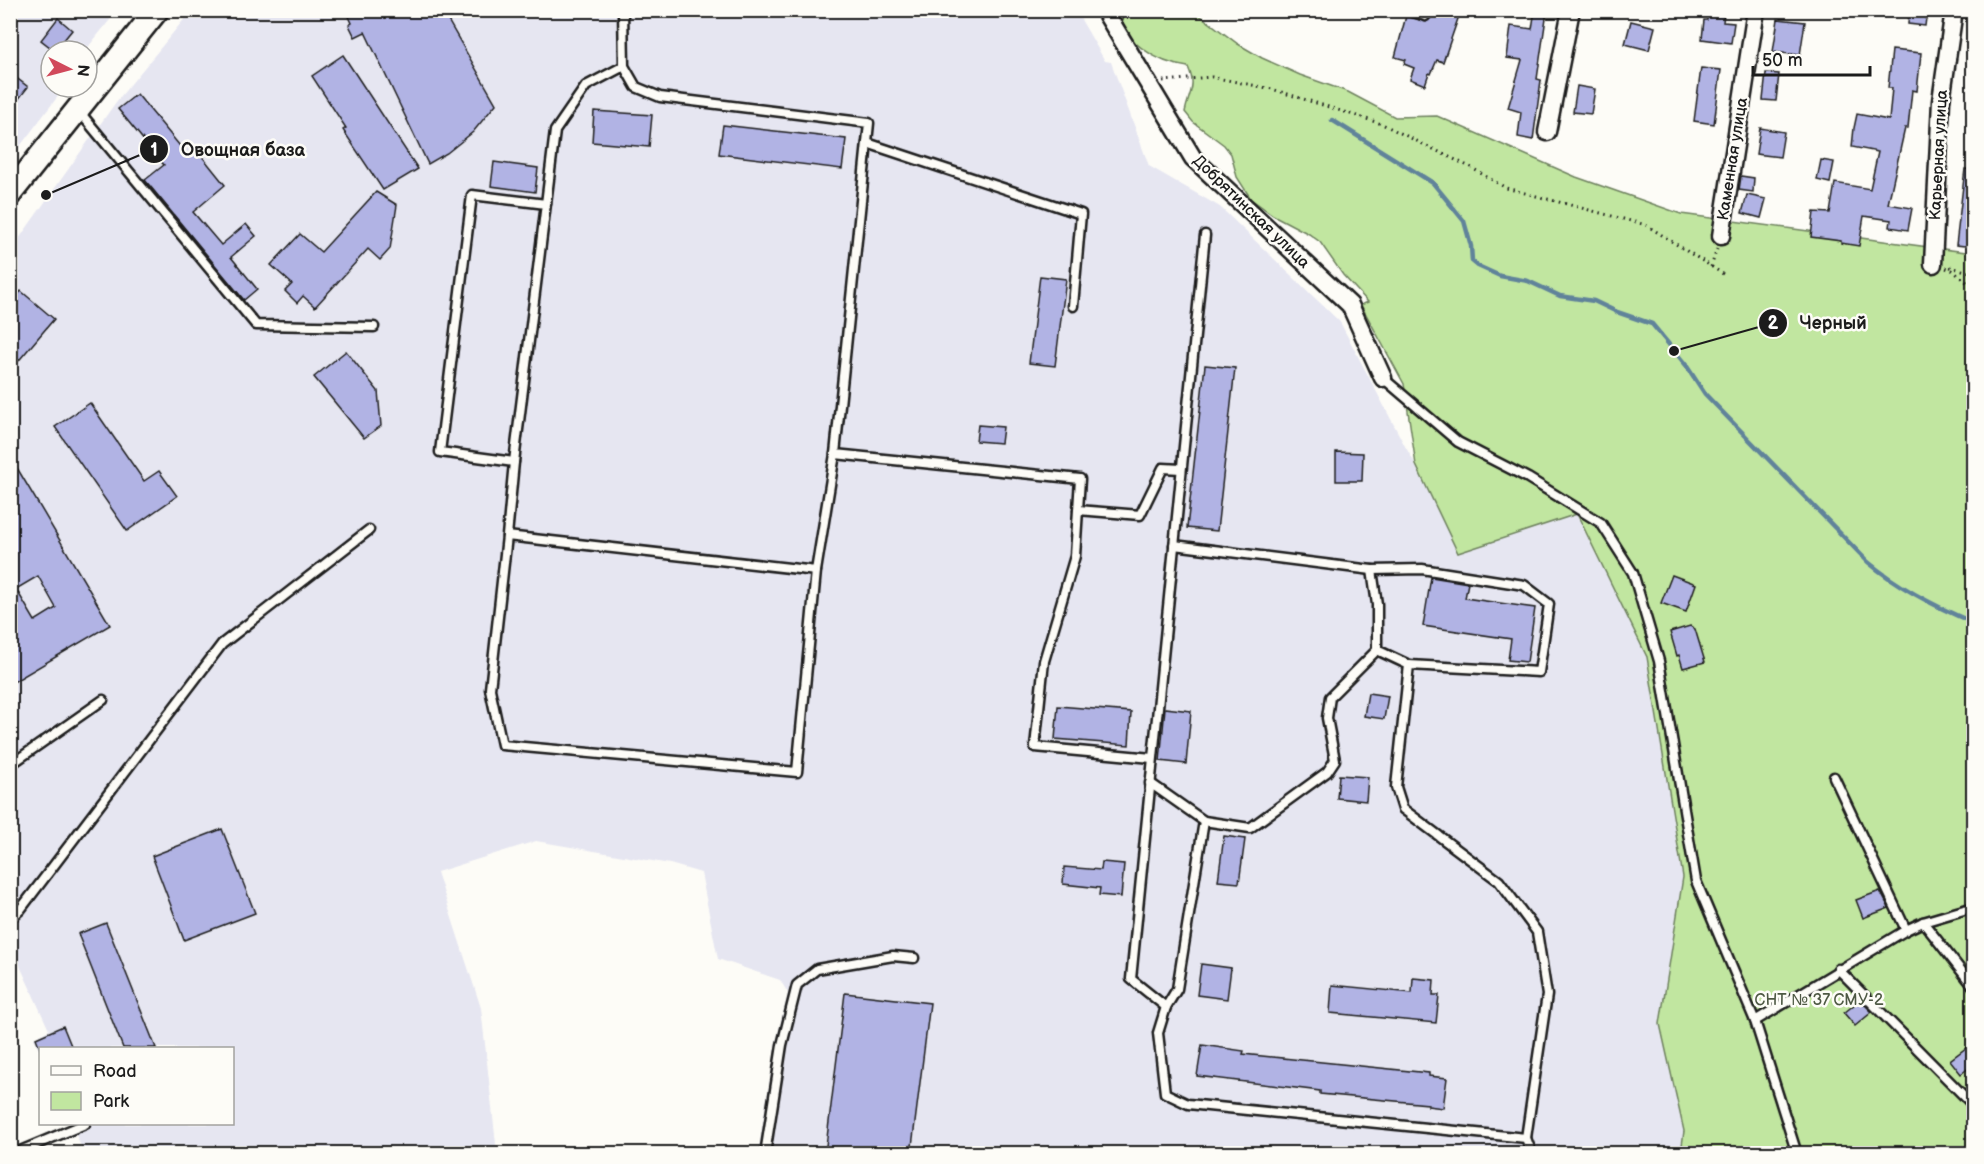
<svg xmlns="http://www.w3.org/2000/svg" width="1984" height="1164" font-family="'Balsamiq Sans',sans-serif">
<rect width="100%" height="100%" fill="#fdfcf7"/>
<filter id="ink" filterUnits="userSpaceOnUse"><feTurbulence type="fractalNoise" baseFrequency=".0167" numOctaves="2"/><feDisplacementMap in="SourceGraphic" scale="12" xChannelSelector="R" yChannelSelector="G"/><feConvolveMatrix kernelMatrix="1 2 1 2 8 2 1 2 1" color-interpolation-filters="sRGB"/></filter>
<g filter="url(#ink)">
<!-- built -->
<g fill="#e6e6f1">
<polygon points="11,11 117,11 85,51 51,51 51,87 65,87 11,158"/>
<polygon points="191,11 1076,11 1105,61 1111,62 1149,166 1220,207 1340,322 1406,448 1416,465 1458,553 1576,514 1647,657 1683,877 1660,1024 1684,1131 1681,1154 758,1153 776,1042 788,993 780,980 718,959 701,873 670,864 536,841 437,872 481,1008 497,1153 261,1154 260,1151 236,1154 84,1153 71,1124 232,1124 232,1048 40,1048 40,1053 34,1038 49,1030 11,946 11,250 116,102"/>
</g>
<!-- green -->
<path fill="#c1e6a0" stroke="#6e815e" stroke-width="1.5" d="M1105 11H1194L1238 44 1262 58 1300 75 1348 92 1395 117 1437 116 1576 177 1681 214 1973 253V1153H1681L1684 1131 1660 1024 1683 877 1647 657 1577 514 1458 553 1416 465 1404 384 1361 305 1368 302 1343 275 1320 242 1309 234 1273 215 1251 199 1237 177 1231 154 1224 145 1193 122 1185 112C1189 92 1197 87 1188 67 1149 62 1130 39 1105 11Z"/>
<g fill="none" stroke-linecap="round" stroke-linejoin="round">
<!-- stream -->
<path stroke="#60839a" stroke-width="4.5" d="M1332 120 1433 183 1464 221 1471 246 1472 261 1478 266 1500 276 1528 281 1560 296 1594 301 1617 312 1652 324 1686 365 1705 394 1868 562C1899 588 1936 607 1974 623"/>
</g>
<!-- building -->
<g fill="#b1b3e4" stroke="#1c1c1c" stroke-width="1.5" fill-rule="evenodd">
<polygon points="346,10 442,10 496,104 473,132 447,153 428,164 365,32 355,37 349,25 352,23"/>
<polygon points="1429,10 1461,10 1443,62 1437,60 1431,74 1429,73 1425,85 1410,79 1414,68 1404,64 1406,60 1395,57 1406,16 1426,22 1431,18"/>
<polygon points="1535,10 1547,11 1537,79 1541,80 1533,140 1518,137 1521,112 1508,108 1522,60 1507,58 1511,26 1532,29"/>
<polygon points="1708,10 1724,12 1723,22 1734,23 1731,43 1702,39 1704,20 1707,20"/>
<polygon points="1909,10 1927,10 1925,26 1908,24"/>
<polygon points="58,18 72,30 55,51 41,40"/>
<polygon points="1778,19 1805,22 1800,55 1773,52"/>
<polygon points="1631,21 1655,27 1649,50 1625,44"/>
<polygon points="1892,50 1921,53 1917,91 1912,90 1908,128 1905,128 1888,204 1912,208 1908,230 1890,227 1891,220 1864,216 1859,246 1841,243 1841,241 1811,237 1814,212 1830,213 1835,183 1870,189 1878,152 1852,147 1854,128 1857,114 1889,120 1892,88 1888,88"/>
<polygon points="343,55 418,169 383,190 343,130 346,128 312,76"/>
<polygon points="1701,68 1721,70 1714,124 1694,121"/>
<polygon points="10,73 28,87 10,110"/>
<polygon points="1766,73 1779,74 1776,101 1763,100"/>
<polygon points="1577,86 1595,89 1591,114 1573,112"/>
<polygon points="137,94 189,157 197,150 225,185 193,212 221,245 246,224 256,236 231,257 257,289 244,300 145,180 164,165 118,109"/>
<polygon points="594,111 652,115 649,147 592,142"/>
<polygon points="723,125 846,139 842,169 719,154"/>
<polygon points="1760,128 1784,132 1780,157 1756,154"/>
<polygon points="1821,160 1834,162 1830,183 1817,180"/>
<polygon points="494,162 538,168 535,192 491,186"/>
<polygon points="1965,169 1974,170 1974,247 1956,245"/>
<polygon points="1741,176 1754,178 1753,192 1739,190"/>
<polygon points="376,192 397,205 390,249 380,260 368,249 315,307 303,296 297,303 285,291 292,284 271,265 300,234 321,252"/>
<polygon points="1747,195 1766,199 1761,218 1742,213"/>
<polygon points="1040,276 1066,279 1055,366 1029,363"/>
<polygon points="21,291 54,319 10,371 10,304"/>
<polygon points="346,351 378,391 381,426 364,438 314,377"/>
<polygon points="1205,365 1235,368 1217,531 1187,528"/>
<polygon points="90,403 144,481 159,471 177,496 127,531 55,427"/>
<polygon points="978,425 1003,427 1001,443 976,441"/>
<polygon points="1336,452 1363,453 1362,481 1336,481"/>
<path d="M10 456 110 625 10 684ZM38 576 56 608 35 621 16 589Z"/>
<polygon points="1672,575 1696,584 1686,612 1661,603"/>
<polygon points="1431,577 1468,583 1465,598 1535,608 1527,662 1508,660 1511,639 1423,626"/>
<polygon points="1690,626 1695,629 1705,662 1683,668 1679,655 1677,656 1670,632"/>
<polygon points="1368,693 1388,696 1384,719 1364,716"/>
<polygon points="1058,706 1131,712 1129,745 1055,739"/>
<polygon points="1165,708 1191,711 1186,764 1160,761"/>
<polygon points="1339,775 1368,777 1366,801 1337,798"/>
<polygon points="222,829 255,913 184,940 152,856"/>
<polygon points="1224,836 1245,839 1239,883 1218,881"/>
<polygon points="1102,862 1124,864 1121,897 1099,895 1100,888 1063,884 1064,867 1101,870"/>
<polygon points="1880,891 1889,908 1863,918 1856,900"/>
<polygon points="106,923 156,1048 123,1048 78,934"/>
<polygon points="1201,964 1231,968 1227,999 1197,995"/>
<polygon points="1413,978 1434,980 1433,995 1439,995 1436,1023 1330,1013 1332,985 1412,993"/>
<polygon points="845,993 930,1003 911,1154 825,1154"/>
<polygon points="1860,1000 1872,1012 1855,1026 1844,1013"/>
<polygon points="63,1026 72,1048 40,1048 36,1038"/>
<polygon points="1974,1042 1974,1064 1961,1074 1950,1060"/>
<polygon points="1202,1045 1244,1051 1243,1054 1429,1073 1429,1076 1447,1078 1443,1108 1428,1106 1428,1104 1320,1094 1320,1091 1197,1076"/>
</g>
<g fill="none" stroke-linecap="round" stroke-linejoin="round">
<defs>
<g id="lane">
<polyline points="623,10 624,66 636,87 660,97 869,123 835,454 816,571 507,536 514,462 555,131 586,86 624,66"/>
<polyline points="1410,10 1425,16"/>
<polyline points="78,110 256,325 374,327"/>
<polyline points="867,143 1081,214 1073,306"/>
<polyline points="1383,378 1458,442 1528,478 1601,523 1633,573 1659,661 1696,881 1755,1021 1797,1154"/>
<polyline points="835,454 1080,479 1075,556 1044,661 1035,747 1152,758"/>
<polyline points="514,462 440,452 472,195 546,204"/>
<polyline points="1078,510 1140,515 1163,468 1181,469"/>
<polyline points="507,536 490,689 502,745 797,772 816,571"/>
<polyline points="1174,545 1372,570 1422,569 1524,585 1549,604 1539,672 1409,665"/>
<polyline points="1377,650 1409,665 1396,787 1403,809 1499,881 1537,932 1547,995 1526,1138"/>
<polyline points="10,765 103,700"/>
<polyline points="1834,777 1906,930"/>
<polyline points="1150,783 1204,821 1250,828 1327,772 1335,760 1327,718 1330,697 1377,650 1377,604 1372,570"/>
<polyline points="1204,821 1177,989 1166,1007 1158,1033 1165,1093 1188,1104 1526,1138 1532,1154"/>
<polyline points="10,919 20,910 222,644 369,530"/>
<polyline points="1923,922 1974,987"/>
<polyline points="1838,969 1974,1106"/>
<polyline points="1166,1007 1131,979 1205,235"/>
<polyline points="1755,1021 1906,930 1923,922 1974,907"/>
<polyline points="13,1154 85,1124"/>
<polyline points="765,1154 782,1045 797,985 817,969 893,956 914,958"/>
</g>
<g id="street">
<polyline points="1104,10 1193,158 1350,305 1383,378"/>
<polyline points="1547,132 1571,10"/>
<polyline points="1721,236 1756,10"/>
<polyline points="1933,264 1941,101 1954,10"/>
</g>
<polyline id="secondary" points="10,194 157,10"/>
</defs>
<!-- lane casing -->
<use href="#lane" stroke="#1c1c1c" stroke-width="13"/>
<!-- street casing -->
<use href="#street" stroke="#1c1c1c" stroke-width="21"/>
<!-- secondary casing -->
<use href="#secondary" stroke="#1c1c1c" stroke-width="27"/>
<!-- path -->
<g stroke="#1c1c1c" stroke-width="3" stroke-dasharray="1.5 4.5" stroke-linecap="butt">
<polyline points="1163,81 1212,77 1272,89 1382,124 1470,167 1506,188 1646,225 1723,274"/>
<polyline points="1711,267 1717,249"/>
<polyline points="1950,267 1974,273"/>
<polyline points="1946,268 1952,270 1974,288"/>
</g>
<!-- lane -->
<use href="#lane" stroke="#fdfcf7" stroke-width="8"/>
<!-- street -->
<use href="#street" stroke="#fdfcf7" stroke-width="16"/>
<!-- secondary -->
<use href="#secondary" stroke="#fdfcf7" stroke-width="22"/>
</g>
</g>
<g text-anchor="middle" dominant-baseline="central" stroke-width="5" stroke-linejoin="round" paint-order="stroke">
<!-- street labels -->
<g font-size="16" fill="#1c1c1c" stroke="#fdfcf7">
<text transform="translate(1939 155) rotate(-87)">Карьерная улица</text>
<text transform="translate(1733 159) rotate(-81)">Каменная улица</text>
<text transform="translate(1251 212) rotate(44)">Добрятинская улица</text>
</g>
<!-- park labels -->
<g font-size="16" fill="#4e5944" stroke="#fdfcf7">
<text x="1819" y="1000">СНТ № 37 СМУ-2</text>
</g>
</g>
<!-- callouts -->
<path fill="none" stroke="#1c1c1c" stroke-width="2" d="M46 195L154 149M1674 351L1773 323"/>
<g fill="#1c1c1c" stroke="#fdfcf7" stroke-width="2">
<circle cx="46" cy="195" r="6"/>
<circle cx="1674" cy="351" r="6"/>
<circle cx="154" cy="149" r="15"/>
<circle cx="1773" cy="323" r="15"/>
</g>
<g font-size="18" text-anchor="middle" font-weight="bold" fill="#fff">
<text x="154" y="156">1</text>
<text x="1773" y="329">2</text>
</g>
<g font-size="18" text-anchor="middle" font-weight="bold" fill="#1c1c1c" stroke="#fdfcf7" stroke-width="5" stroke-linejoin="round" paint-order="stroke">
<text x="243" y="156">Овощная база</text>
<text x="1833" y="329">Черный</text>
</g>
<!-- margin -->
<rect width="1984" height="1164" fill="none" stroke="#fdfcf7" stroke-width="36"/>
<rect x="18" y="18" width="1948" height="1128" fill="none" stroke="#1c1c1c" stroke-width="2" filter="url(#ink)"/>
<!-- legend -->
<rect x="39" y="1047" width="195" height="78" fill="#fdfcf7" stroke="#a3a29f" stroke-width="1.5"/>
<rect x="51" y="1066" width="30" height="9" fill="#fdfcf7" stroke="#a3a29f" stroke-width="1.5"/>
<text x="93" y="1077" font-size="18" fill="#1c1c1c">Road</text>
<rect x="51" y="1092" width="30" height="18" fill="#c1e6a0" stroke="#a3a29f" stroke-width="1.5"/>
<text x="93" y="1107" font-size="18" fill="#1c1c1c">Park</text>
<!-- north arrow -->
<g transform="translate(69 69) rotate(96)"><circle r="28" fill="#fdfcf7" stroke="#a3a29f" stroke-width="1.5"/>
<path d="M0-4.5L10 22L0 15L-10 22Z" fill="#d1495b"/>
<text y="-9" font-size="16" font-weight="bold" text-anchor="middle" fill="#1c1c1c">N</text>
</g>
<!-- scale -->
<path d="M1753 66v9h117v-9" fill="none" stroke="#1c1c1c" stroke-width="3"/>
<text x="1762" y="66" font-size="18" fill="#1c1c1c" stroke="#fdfcf7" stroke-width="4.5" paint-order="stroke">50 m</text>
</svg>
